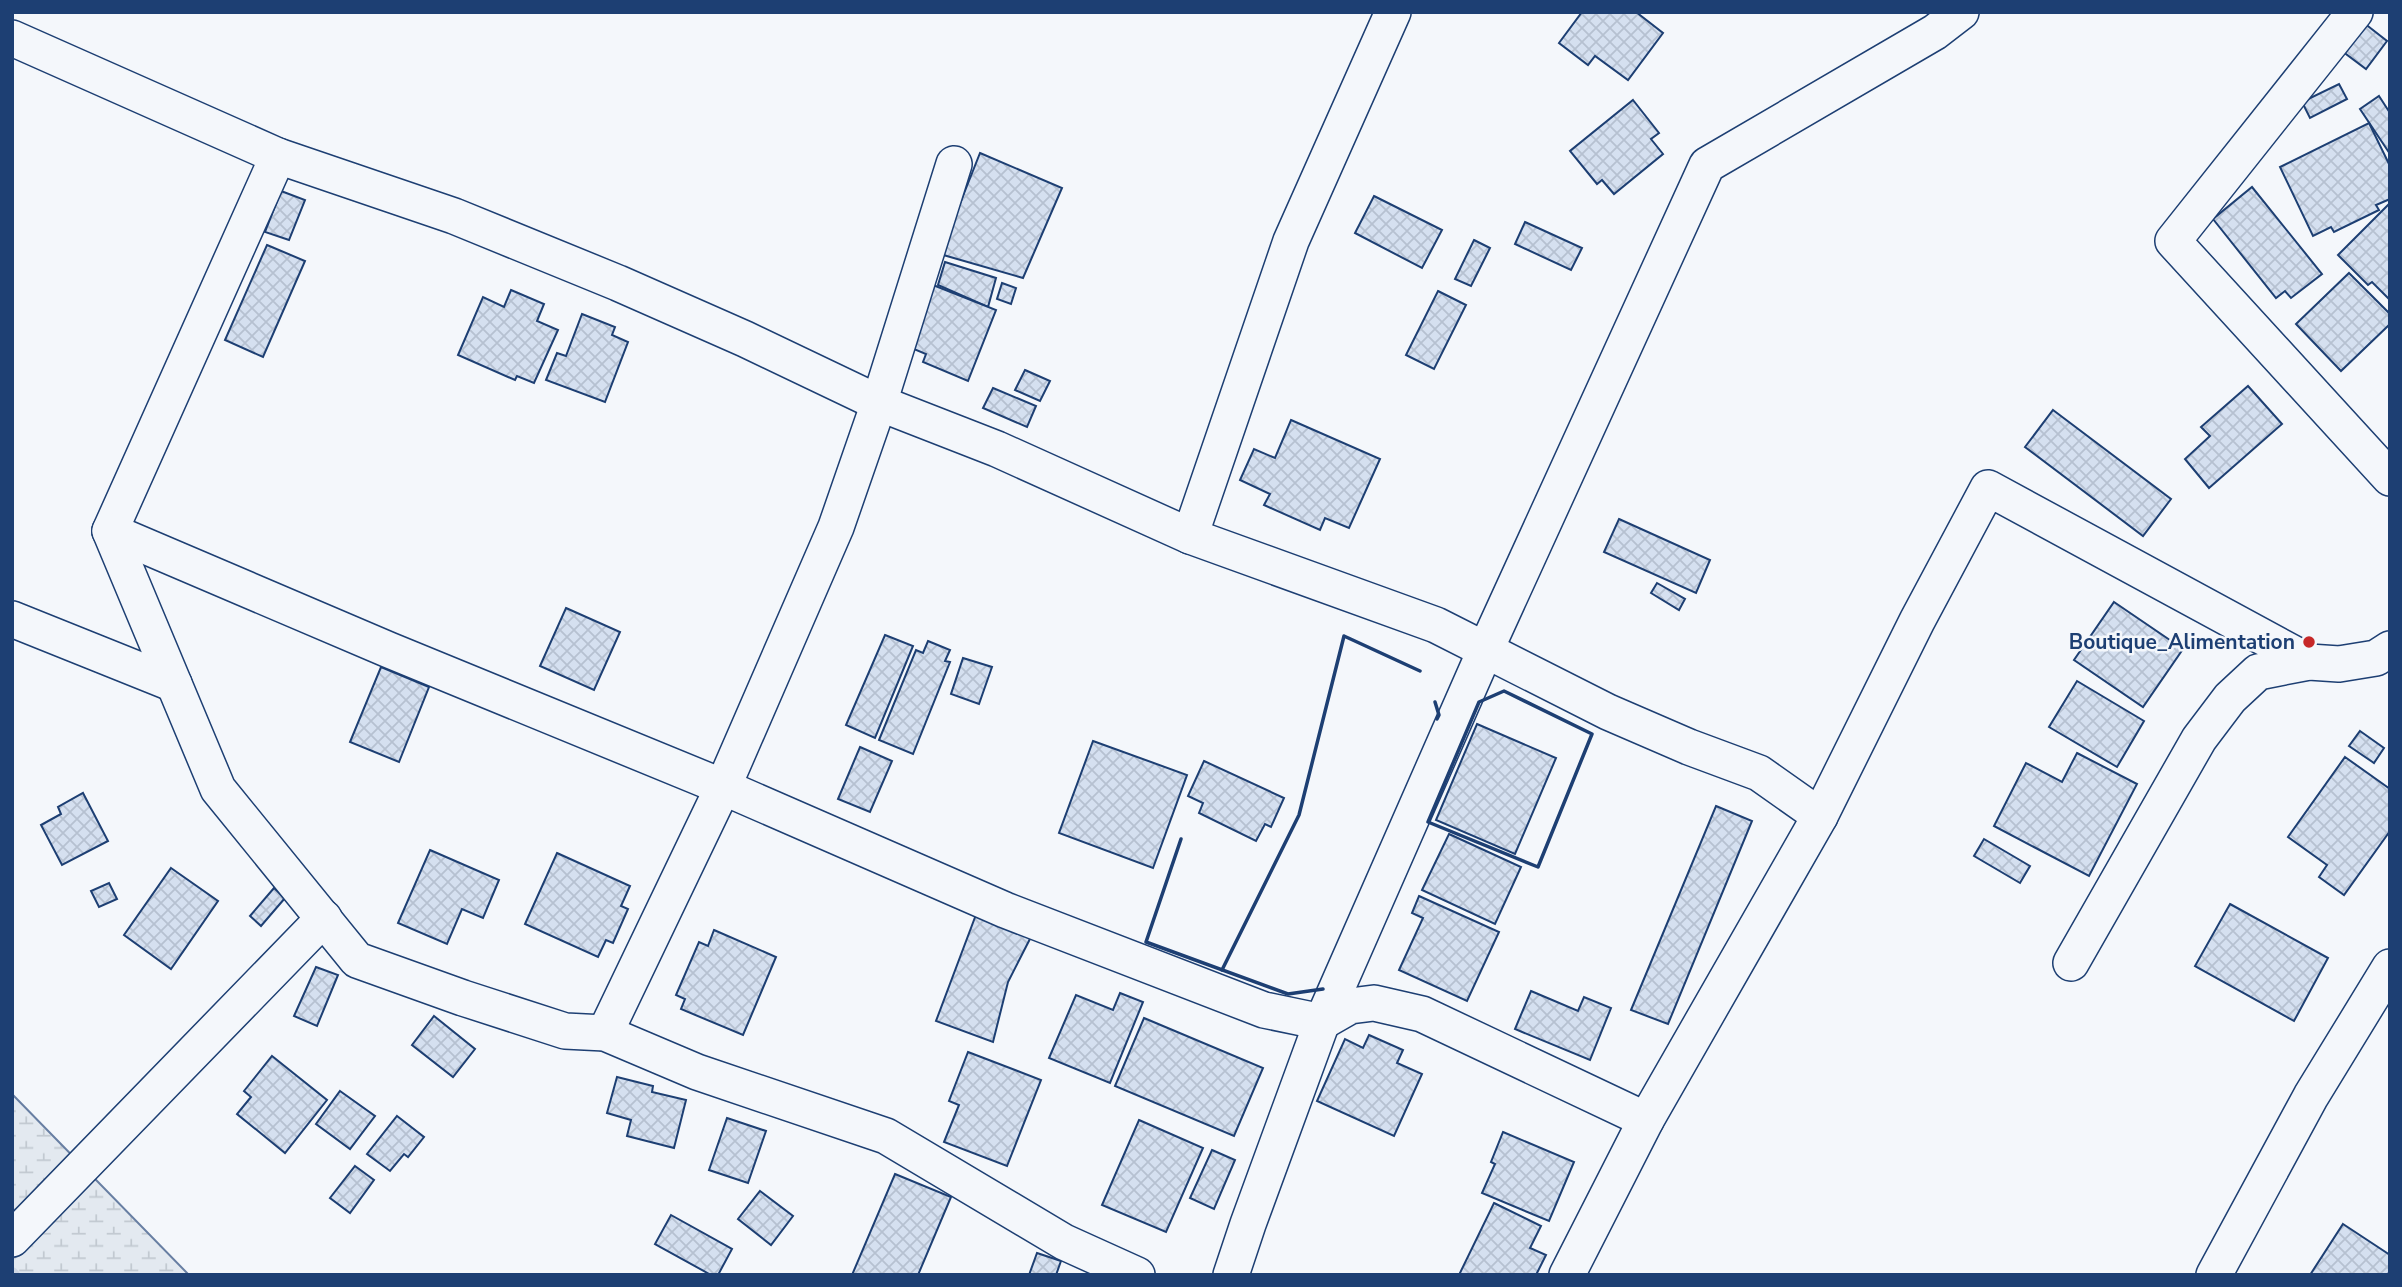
<svg xmlns="http://www.w3.org/2000/svg" width="2402" height="1287" font-family="'Nunito Sans',sans-serif">
<defs>
<pattern id="wetland-marsh" width="20" height="14" patternUnits="userSpaceOnUse" patternTransform="scale(1.75)"><rect width="20" height="14" fill="#e3e9f0"/><path d="M1 5h8M5 5V1M11 12h8M15 12V8" fill="none" stroke="#c2c9d1"/></pattern>
<pattern id="building-cross-hatch" width="8" height="8" patternUnits="userSpaceOnUse" patternTransform="scale(1.75)"><rect width="8" height="8" fill="#d5e0f0"/><path d="M0 0l8 8M0 8l8-8" fill="none" stroke="#b6c1d1"/></pattern>
</defs>
<rect width="100%" height="100%" fill="#f4f7fb"/>
<!-- wetland -->
<polygon fill="url(#wetland-marsh)" stroke="#687fa3" stroke-width="2" points="12,1094 189,1275 12,1275"/>
<g fill="none" stroke-linecap="round" stroke-linejoin="round">
<!-- stream -->
<polyline stroke="#cfd7e4" stroke-width="12" points="12,1273 14,1275"/>
</g>
<!-- building -->
<g fill="url(#building-cross-hatch)" stroke="#1d3f73" stroke-width="2">
<polygon points="1582,12 1636,12 1663,33 1628,80 1595,56 1588,65 1559,43"/>
<polygon points="2364,23 2387,41 2366,69 2342,51"/>
<polygon points="2339,84 2347,99 2310,118 2302,102"/>
<polygon points="2379,96 2390,113 2390,154 2360,109"/>
<polygon points="1633,100 1659,133 1651,139 1663,154 1614,194 1602,180 1597,184 1570,151"/>
<polygon points="2369,123 2390,166 2390,199 2376,205 2379,210 2334,232 2331,227 2313,236 2280,167"/>
<polygon points="980,153 1062,188 1023,278 940,254"/>
<polygon points="2252,187 2322,274 2291,298 2285,291 2276,298 2213,219"/>
<polygon points="281,191 305,200 289,240 265,232"/>
<polygon points="1374,196 1442,230 1422,268 1355,233"/>
<polygon points="2390,203 2390,300 2372,282 2368,285 2338,255"/>
<polygon points="1525,222 1582,248 1571,270 1515,244"/>
<polygon points="1474,240 1490,248 1471,286 1455,279"/>
<polygon points="267,245 305,261 263,357 225,340"/>
<polygon points="945,262 996,278 988,307 938,285"/>
<polygon points="2349,273 2390,314 2390,324 2341,371 2296,324"/>
<polygon points="1002,283 1016,288 1011,304 997,299"/>
<polygon points="933,285 996,310 968,381 923,362 926,354 909,347"/>
<polygon points="511,290 544,304 537,321 558,330 534,383 517,376 515,380 458,355 483,297 504,307"/>
<polygon points="1438,291 1466,305 1434,369 1406,355"/>
<polygon points="582,314 615,327 612,335 628,342 605,402 546,380 557,353 566,356"/>
<polygon points="1025,370 1050,381 1040,401 1015,390"/>
<polygon points="2248,386 2282,424 2209,488 2185,459 2210,436 2201,427"/>
<polygon points="993,388 1036,406 1027,427 983,408"/>
<polygon points="2053,410 2171,499 2143,536 2025,447"/>
<polygon points="1291,420 1380,459 1349,528 1325,518 1320,530 1264,505 1270,494 1240,480 1254,449 1275,458"/>
<polygon points="1619,519 1710,560 1696,593 1604,552"/>
<polygon points="1657,583 1685,599 1679,610 1651,593"/>
<polygon points="2114,602 2183,649 2143,707 2074,660"/>
<polygon points="566,608 620,632 594,690 540,666"/>
<polygon points="885,635 913,646 875,738 846,725"/>
<polygon points="928,641 950,650 945,661 950,662 913,754 879,740 916,650 923,653"/>
<polygon points="963,658 992,667 979,704 951,694"/>
<polygon points="381,667 429,687 399,762 350,742"/>
<polygon points="2077,681 2144,721 2117,767 2049,727"/>
<polygon points="1477,724 1556,758 1515,854 1436,820"/>
<polygon points="2360,731 2384,748 2374,763 2349,746"/>
<polygon points="1093,741 1187,775 1153,868 1059,833"/>
<polygon points="860,747 892,761 870,812 838,799"/>
<polygon points="2077,753 2137,784 2089,876 1994,826 2026,763 2062,782"/>
<polygon points="2345,757 2390,789 2390,831 2344,895 2319,877 2327,865 2288,837"/>
<polygon points="1204,761 1284,798 1271,827 1265,824 1256,841 1199,813 1203,803 1188,796"/>
<polygon points="83,793 108,841 62,865 41,825 61,814 58,807"/>
<polygon points="1716,806 1752,821 1668,1024 1631,1010"/>
<polygon points="1449,834 1521,867 1495,924 1422,890"/>
<polygon points="1984,839 2030,866 2020,883 1974,856"/>
<polygon points="430,850 499,880 483,918 462,909 447,944 398,923"/>
<polygon points="557,853 630,886 621,906 628,909 613,943 606,940 598,957 525,924"/>
<polygon points="171,868 218,901 171,969 124,935"/>
<polygon points="109,883 117,899 99,907 91,891"/>
<polygon points="274,888 285,898 261,926 250,916"/>
<polygon points="1419,896 1499,932 1467,1001 1399,970 1423,918 1412,913"/>
<polygon points="2230,904 2328,958 2294,1021 2195,966"/>
<polygon points="977,912 1033,933 1008,982 993,1042 936,1021"/>
<polygon points="714,930 776,957 743,1035 681,1009 685,999 676,995 699,942 708,946"/>
<polygon points="316,967 338,975 317,1026 294,1016"/>
<polygon points="1531,991 1578,1011 1584,997 1611,1008 1590,1060 1515,1029"/>
<polygon points="1120,993 1143,1002 1110,1083 1049,1058 1076,995 1113,1010"/>
<polygon points="434,1016 475,1049 453,1077 412,1045"/>
<polygon points="1144,1018 1263,1068 1234,1136 1115,1086"/>
<polygon points="1369,1035 1403,1050 1397,1063 1422,1074 1394,1136 1317,1101 1345,1039 1363,1048"/>
<polygon points="968,1052 1041,1080 1007,1166 944,1142 959,1105 949,1101"/>
<polygon points="272,1056 327,1100 285,1153 237,1114 251,1097 244,1091"/>
<polygon points="617,1077 653,1086 652,1092 686,1100 674,1148 627,1136 631,1120 607,1113"/>
<polygon points="340,1091 375,1116 350,1149 316,1124"/>
<polygon points="397,1116 424,1137 408,1157 404,1154 390,1171 367,1154"/>
<polygon points="727,1118 766,1131 748,1183 709,1170"/>
<polygon points="1139,1120 1203,1148 1166,1232 1102,1205"/>
<polygon points="1503,1132 1574,1162 1549,1221 1482,1193 1495,1164 1491,1162"/>
<polygon points="1212,1150 1235,1160 1214,1209 1190,1198"/>
<polygon points="355,1166 374,1180 350,1213 330,1198"/>
<polygon points="895,1174 951,1197 918,1275 852,1275"/>
<polygon points="760,1191 793,1216 771,1245 738,1219"/>
<polygon points="1494,1203 1541,1226 1530,1248 1546,1255 1536,1275 1459,1275"/>
<polygon points="671,1215 732,1249 718,1275 711,1275 655,1244"/>
<polygon points="2343,1224 2390,1255 2390,1271 2387,1275 2310,1275"/>
<polygon points="1037,1253 1061,1261 1056,1275 1029,1275"/>
</g>
<g fill="none" stroke-linecap="round" stroke-linejoin="round">
<defs>
<g id="street">
<polyline points="2355,12 2173,241 2390,478"/>
<polyline points="12,38 278,156 454,216 618,283 745,339 879,403 997,449 1190,536 1436,625 1608,712 1689,747 1759,773 1820,816"/>
<polyline points="278,156 110,531 218,789 357,960 463,998 565,1031 605,1033 697,1072 886,1136 1064,1242 1137,1275"/>
<polyline points="110,531 389,650 723,787 1005,910 1264,1010 1322,1022 1350,1006 1374,1003 1422,1014 1646,1120"/>
<polyline points="1190,536 1291,241 1393,12"/>
<polyline points="12,619 174,684"/>
<polyline points="2071,963 2199,739 2230,698 2258,672 2309,662 2339,664 2376,658 2390,649"/>
<polyline points="605,1033 723,787 836,527 879,403 954,164"/>
<polyline points="12,1239 324,918"/>
<polyline points="1231,1275 1248,1224 1322,1022 1485,651 1707,165 1935,32 1961,12"/>
<polyline points="1567,1275 1646,1120 1820,816 1917,621 1988,488 2309,662"/>
<polyline points="2214,1275 2311,1096 2390,967"/>
</g>
</defs>
<!-- street casing -->
<use href="#street" stroke="#1d3f73" stroke-width="38"/>
<!-- street -->
<use href="#street" stroke="#f4f7fb" stroke-width="35"/>
<!-- wall -->
<g stroke="#1d3f73" stroke-width="3.5">
<polygon points="1504,691 1592,734 1538,867 1428,822 1479,702"/>
<polyline points="1435,702 1439,715 1437,719"/>
<polyline points="1181,839 1146,942 1288,994 1323,989"/>
<polyline points="1222,970 1299,815 1344,636 1420,671"/>
</g>
</g>
<!-- markers -->
<circle fill="#c62828" stroke="#f4f7fb" stroke-width="2.5" cx="2309" cy="642" r="7"/>
<g text-anchor="middle" dominant-baseline="central" stroke-width="5" stroke-linejoin="round" paint-order="stroke">
<!-- poi labels -->
<g font-size="21" font-weight="bold" fill="#1d3f73" stroke="#f4f7fb" text-anchor="end">
<text x="2295" y="642">Boutique_Alimentation</text>
</g>
</g>
<!-- border -->
<rect width="2402" height="1287" fill="none" stroke="#1d3f73" stroke-width="28"/>
</svg>
